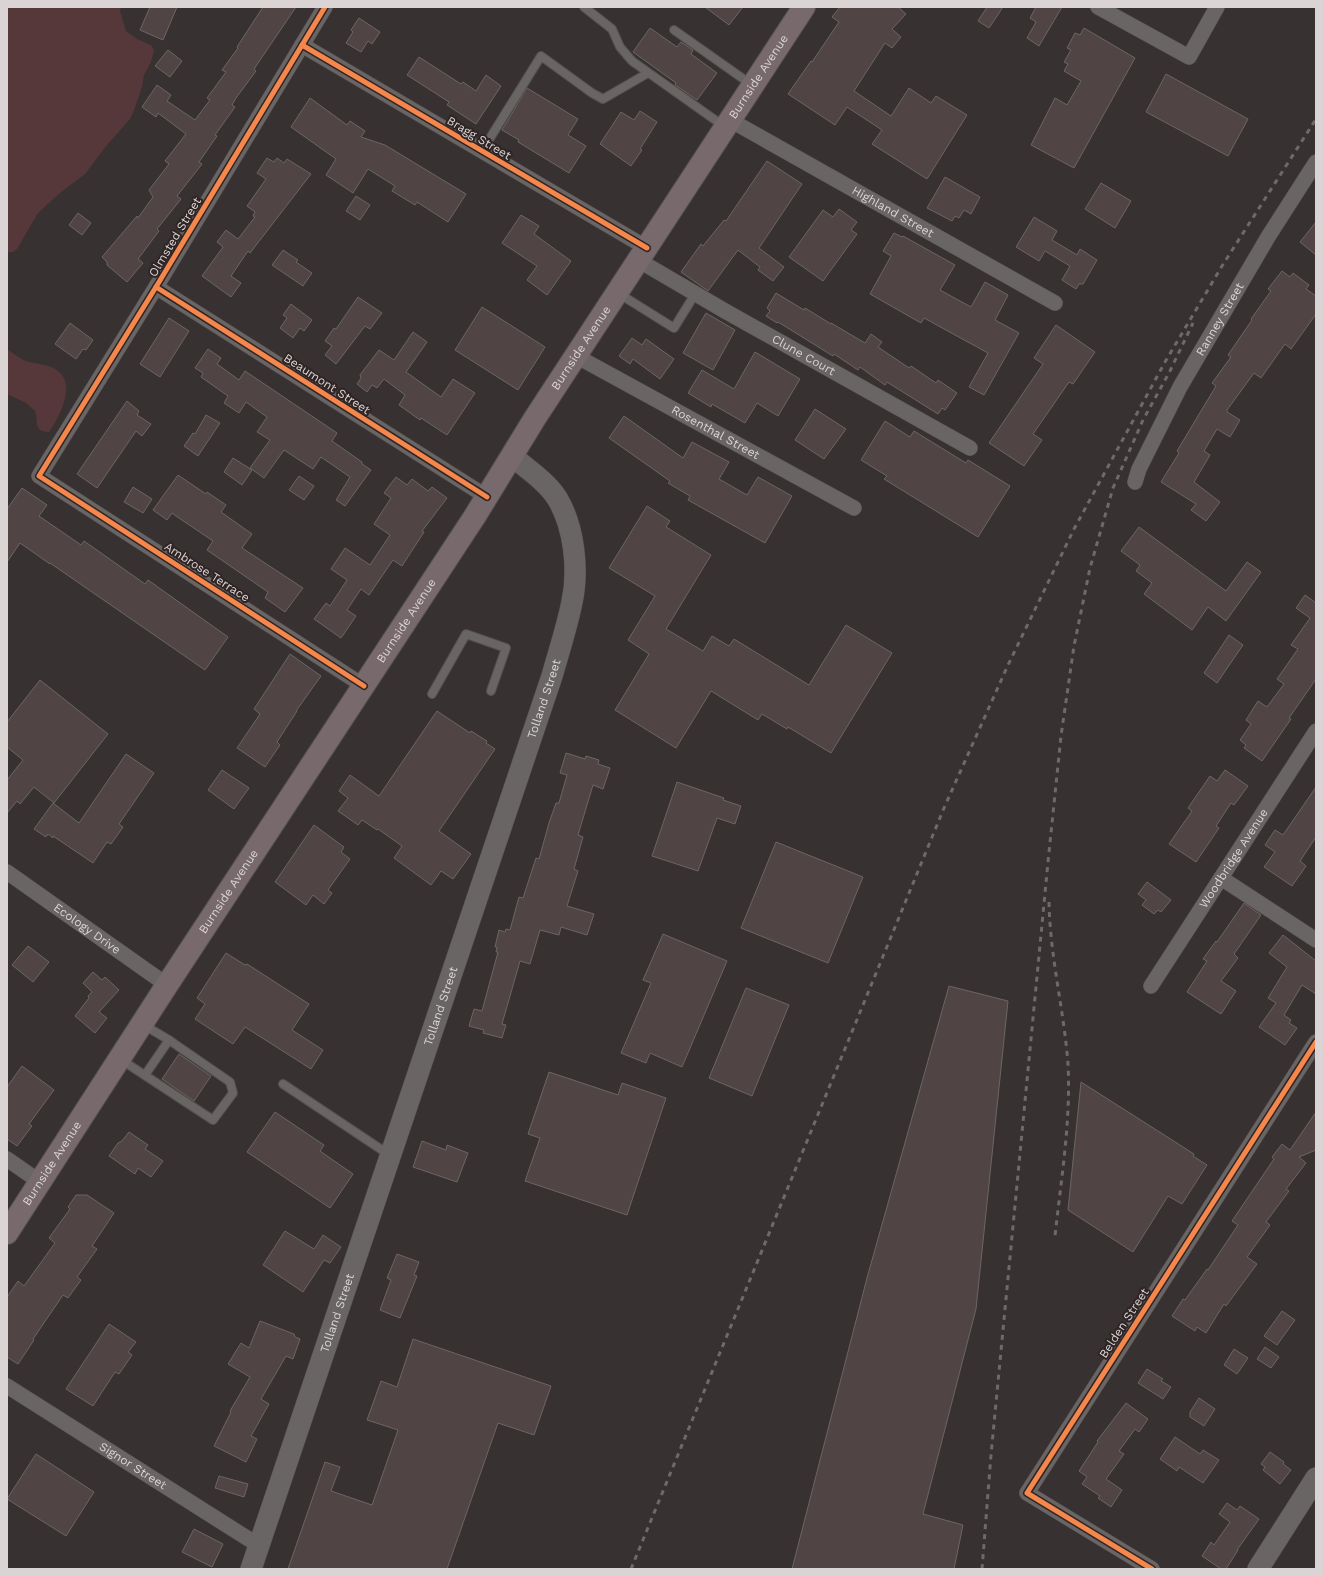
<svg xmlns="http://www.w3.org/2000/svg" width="1323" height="1576" font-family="'Work Sans',sans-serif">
<rect width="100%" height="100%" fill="#373131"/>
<!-- green -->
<g fill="#56373a">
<polygon points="7,7 121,7 120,11 126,31 137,39 151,45 154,50 151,62 144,75 142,87 133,113 130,119 107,145 85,174 60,193 38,213 17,249 13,252 7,252"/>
<path d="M7 349C13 353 19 358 26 361 35 364 47 364 55 369 78 381 60 417 49 432 32 431 39 421 35 411L26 403 7 394Z"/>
</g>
<!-- building -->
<g fill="#514445" stroke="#6b6666">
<polygon points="150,7 177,7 163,40 140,30"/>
<polygon points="263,7 296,7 254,69 256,71 236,98 232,105 235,107 215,135 217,136 199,162 202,164 177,196 181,199 157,229 159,231 138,259 143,263 127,282 107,265 107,262 102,257 137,216 138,218 153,197 149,190 169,164 165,161 186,134 158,113 156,117 142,107 157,85 171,95 167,101 195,120 210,100 207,98 226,72 222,70 238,48 237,47"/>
<polygon points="705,7 743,7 729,25"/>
<polygon points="840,7 898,7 906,14 892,29 901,37 892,48 885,43 854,91 891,116 909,88 931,103 936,96 967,115 927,179 872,144 882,130 847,107 835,125 788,94 811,61 812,62 839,22 832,17"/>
<polygon points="987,7 1003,7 989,28 978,21"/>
<polygon points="1036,7 1062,7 1039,46 1027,38 1036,22 1030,18"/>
<polygon points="359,18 380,32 372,44 368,41 361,52 346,43 353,32 351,30"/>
<polygon points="650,28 677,47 681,42 693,50 691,54 717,73 697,100 675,85 676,83 633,52"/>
<polygon points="1084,28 1135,58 1074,168 1031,145 1055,98 1067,105 1081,81 1064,71 1068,64 1064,62 1071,50 1067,48 1075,33 1080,35"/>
<polygon points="168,50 182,61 170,77 155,66"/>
<polygon points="419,57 461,84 463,82 476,91 486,75 501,86 476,124 447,105 449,102 407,75"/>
<polygon points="1166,74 1248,119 1228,156 1146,112"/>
<polygon points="527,88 578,119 568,135 586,146 569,173 518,142 519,140 502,130"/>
<polygon points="310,98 347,125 350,121 365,131 361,137 385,145 466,194 448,222 417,202 415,205 392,191 395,186 368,169 353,193 326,175 336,159 291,127"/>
<polygon points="640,111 657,122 640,149 642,150 631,166 600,144 621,112 634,120"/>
<polygon points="267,158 274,162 277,158 284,163 287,159 311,174 250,253 248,251 231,276 241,283 231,297 202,276 223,247 217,242 226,230 238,239 255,217 253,216 255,212 247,206 266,179 257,173"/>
<polygon points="767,161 802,184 759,248 784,267 773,281 758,270 760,267 738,250 708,291 681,272 701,244 703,246 724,220 726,221"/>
<polygon points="945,177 980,197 971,214 964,210 959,218 955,216 952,221 927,208"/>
<polygon points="1101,183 1131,201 1115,228 1085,209"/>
<polygon points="356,196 370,205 360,220 346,211"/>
<polygon points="839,209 857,222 851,230 857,234 823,281 789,257 823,210 833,217"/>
<polygon points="78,213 91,223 82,235 69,225"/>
<polygon points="521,215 539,226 534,234 571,261 547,295 527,280 537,266 502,243"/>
<polygon points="1034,217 1057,231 1052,240 1077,255 1080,249 1097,260 1083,284 1079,284 1076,289 1062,280 1070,266 1045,251 1039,261 1016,247"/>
<polygon points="1316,222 1316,255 1300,242"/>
<polygon points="894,233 902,237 903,236 955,265 940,290 971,307 985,282 1008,295 995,320 1019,333 984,395 969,387 988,353 924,318 921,323 870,294 891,256 883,251"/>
<polygon points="283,250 298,260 296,262 312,273 303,286 272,265"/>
<polygon points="1282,271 1290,277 1293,273 1309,285 1306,289 1316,296 1316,314 1291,349 1285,344 1261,378 1254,373 1227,410 1227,412 1240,420 1230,437 1217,429 1204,451 1210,455 1194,482 1220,502 1206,521 1191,510 1196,504 1161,482 1179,453 1177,451 1216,386 1212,383 1231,357 1228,355 1252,320 1251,319 1271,291 1268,289"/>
<polygon points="776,293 804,310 805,308 831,324 831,323 865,343 871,334 882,342 878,347 909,368 911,366 936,383 938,380 957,393 945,410 942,408 938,414 887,382 885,385 860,367 858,370 834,354 833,356 778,322 777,323 766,316 770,311 767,308"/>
<polygon points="358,297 382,313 370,329 365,326 336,364 325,355 332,346 325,341 334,328 336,329"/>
<polygon points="291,304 312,320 304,331 300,328 293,338 280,328 287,318 283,315"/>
<polygon points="482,307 545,347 518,390 455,350"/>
<polygon points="706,313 735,330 713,370 683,353"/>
<polygon points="169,318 189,331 160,377 140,364"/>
<polygon points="70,323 93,340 86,350 83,349 76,359 55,344"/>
<polygon points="1056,325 1095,352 1073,384 1069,382 1033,434 1042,440 1024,466 989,443 1043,364 1034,358"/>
<polygon points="413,332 427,342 406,372 441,397 453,379 475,393 447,435 421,418 420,420 399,405 405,395 384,379 377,388 372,385 367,392 357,384 361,378 360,375 379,350 394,360"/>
<polygon points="632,338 642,345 646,339 674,359 660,379 633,359 630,364 619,356"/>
<polygon points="208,349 221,358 217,364 239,380 245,371 337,433 332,441 362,462 362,464 371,470 345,506 336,500 350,477 321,457 313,469 284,450 264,478 250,468 270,440 257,432 267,417 246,402 239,413 224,403 228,396 201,377 203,373 195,368"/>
<polygon points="755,352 800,379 778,416 757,403 745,423 712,404 711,407 688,393 702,370 734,389"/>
<polygon points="127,401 139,411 137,415 151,424 142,436 136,431 97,488 77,474"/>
<polygon points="815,409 846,429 824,459 795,440"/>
<polygon points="206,415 220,423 198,456 184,446 193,433 195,434"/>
<polygon points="624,416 683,458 692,442 729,462 719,479 747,495 758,477 792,496 765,543 688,500 690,496 668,483 670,481 609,438"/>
<polygon points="885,421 910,437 914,431 966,463 968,460 1010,486 978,537 884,479 887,476 861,460"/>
<polygon points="233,458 252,470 242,485 224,472"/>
<polygon points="178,475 206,494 207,492 226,505 221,512 252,534 242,548 303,588 285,612 265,598 268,592 207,550 213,541 176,516 172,513 167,520 153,510"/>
<polygon points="299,476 314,486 304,500 289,490"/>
<polygon points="396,477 407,485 412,479 428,491 432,487 447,498 422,531 424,532 402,566 393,560 369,595 361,589 347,610 356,616 341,638 314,619 326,603 330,606 347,580 331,569 345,548 370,565 390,535 374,524 391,498 384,493"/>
<polygon points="133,487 152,499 143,513 124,502"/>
<polygon points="22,488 47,505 39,516 81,545 84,541 145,584 148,580 228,637 205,670 50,563 50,564 20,543 7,562 7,509"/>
<polygon points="647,506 670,521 666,527 711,555 666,629 703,651 712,636 729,646 734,639 809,685 846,625 892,653 831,753 788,727 787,729 762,714 758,720 711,691 676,748 615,710 649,654 628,640 655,596 609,568"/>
<polygon points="1139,527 1226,591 1247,562 1261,572 1226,621 1208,607 1192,630 1144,594 1152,583 1136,571 1140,565 1121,551"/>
<polygon points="1305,595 1316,603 1316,679 1289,718 1291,719 1262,761 1244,748 1246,745 1240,740 1251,724 1246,720 1258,701 1267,707 1284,684 1277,679 1298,649 1291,645 1310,618 1296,608"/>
<polygon points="1229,635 1243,645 1217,683 1204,673"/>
<polygon points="290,654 321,676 296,711 297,711 277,742 280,745 265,767 237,748 260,714 254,709"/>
<polygon points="40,680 108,734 54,803 34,787 20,804 17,801 7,813 7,780 23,760 7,747 7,722"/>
<polygon points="437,711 470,733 471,731 487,741 486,743 495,749 439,831 471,854 453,879 441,871 431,885 394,858 402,846 378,829 377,830 362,820 358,825 338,811 348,798 339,791 350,775 379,796"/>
<polygon points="566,753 585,759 586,756 599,760 598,764 610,768 603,789 593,785 578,835 583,837 574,869 578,871 567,906 594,914 587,935 561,927 559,935 540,930 530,964 520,961 502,1024 506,1025 502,1038 483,1033 484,1030 469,1026 474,1009 482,1011 498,952 496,952 497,947 495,947 499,930 505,932 506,929 510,930 519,897 523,898 536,858 539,859 549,823 556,803 559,803 567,775 560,773"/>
<polygon points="126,754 154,773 119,824 123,827 111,844 107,842 93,863 53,836 53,838 48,834 46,837 34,829 53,803 79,823"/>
<polygon points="222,770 249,788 234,809 208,790"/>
<polygon points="1225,770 1248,786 1234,805 1231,803 1216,826 1219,828 1196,862 1169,844 1192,811 1188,808 1210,776 1217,781"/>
<polygon points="677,782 724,798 723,800 741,806 735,824 717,818 698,871 652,856"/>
<polygon points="1316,787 1316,837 1300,861 1306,866 1292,886 1264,867 1275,852 1265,845 1275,830 1283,835"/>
<polygon points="314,825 344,847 341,852 350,859 328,890 332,893 324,904 313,895 306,905 275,882"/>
<polygon points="776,842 863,877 828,963 741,928"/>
<polygon points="1147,882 1171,900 1161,912 1158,910 1154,914 1142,905 1146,900 1138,894"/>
<polygon points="1244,903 1261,915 1234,954 1238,958 1221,981 1236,991 1221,1014 1187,992 1207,961 1203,959 1216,941 1217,942"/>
<polygon points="663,934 727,961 682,1067 650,1053 646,1063 621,1053 651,983 643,980"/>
<polygon points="1283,935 1316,961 1316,994 1302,985 1284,1015 1291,1020 1289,1023 1297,1028 1285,1045 1259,1027 1276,1003 1268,998 1287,967 1269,953"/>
<polygon points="28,946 49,962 33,982 12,965"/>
<polygon points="226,953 245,965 247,964 309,1004 292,1030 323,1050 311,1069 245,1027 233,1044 195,1019 205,1004 197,998"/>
<polygon points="93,972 102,980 105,977 119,990 99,1012 107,1018 95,1033 75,1016 89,998 88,996 92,992 83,983"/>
<polygon points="949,986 1008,1001 976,1309 923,1514 963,1525 954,1569 792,1569 867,1278"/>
<polygon points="746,988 789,1005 752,1096 709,1078"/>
<polygon points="179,1054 211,1076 194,1101 162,1079"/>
<polygon points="22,1066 54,1090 29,1124 32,1126 17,1146 7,1139 7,1087"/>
<polygon points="549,1072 618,1095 622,1083 666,1098 627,1215 525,1181 540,1138 528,1134"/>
<polygon points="1081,1082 1194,1154 1193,1156 1207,1165 1182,1204 1168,1196 1133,1252 1068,1210"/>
<polygon points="275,1112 324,1145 320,1151 353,1174 330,1208 247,1152"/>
<polygon points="1316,1112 1316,1150 1299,1157 1306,1163 1286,1189 1289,1191 1266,1222 1270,1225 1247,1257 1257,1264 1226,1306 1224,1304 1206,1333 1197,1327 1195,1331 1172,1316 1183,1299 1185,1300 1207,1269 1208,1270 1238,1225 1232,1221 1274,1159 1272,1157 1282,1144 1290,1150"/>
<polygon points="129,1132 148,1145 145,1149 163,1161 151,1177 138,1168 135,1174 109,1156 118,1143 122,1141"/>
<polygon points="422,1141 446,1150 447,1145 468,1153 457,1182 413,1167"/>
<polygon points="76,1195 87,1195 114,1213 92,1246 97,1249 77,1277 81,1280 68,1298 63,1295 33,1339 34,1340 18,1364 7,1357 7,1297 18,1281 24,1286 55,1243 49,1238 70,1209 68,1207"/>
<polygon points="285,1231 314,1249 323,1235 341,1247 330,1263 324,1260 303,1292 263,1265"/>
<polygon points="397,1254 419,1262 414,1275 417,1276 400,1318 380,1310 391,1280 387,1278"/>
<polygon points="1282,1311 1295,1320 1277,1345 1264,1336"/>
<polygon points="260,1321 294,1334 295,1337 300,1339 293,1359 286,1356 261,1399 269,1404 251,1436 257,1439 246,1462 214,1446 231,1412 230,1411 250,1377 228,1364 241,1343 249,1348"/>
<polygon points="109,1324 136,1342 128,1352 132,1355 119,1374 115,1372 93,1406 66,1389"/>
<polygon points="413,1339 551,1386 534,1435 498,1423 447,1569 288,1569 325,1462 340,1467 331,1491 372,1505 398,1430 367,1420 381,1381 397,1387"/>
<polygon points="1265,1347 1279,1357 1271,1368 1257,1359"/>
<polygon points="1234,1349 1248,1358 1237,1374 1224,1365"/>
<polygon points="1147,1369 1163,1379 1161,1381 1171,1387 1163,1399 1138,1383"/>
<polygon points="1199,1398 1215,1409 1204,1426 1190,1417 1190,1412"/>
<polygon points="1126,1403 1148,1419 1139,1432 1135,1429 1119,1451 1124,1454 1106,1479 1122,1490 1111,1507 1098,1498 1100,1496 1082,1484 1087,1477 1079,1471 1098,1442 1097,1441"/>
<polygon points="1175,1437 1200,1454 1203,1450 1219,1460 1203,1483 1179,1467 1177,1471 1160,1459"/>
<polygon points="1270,1452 1284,1462 1283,1464 1291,1470 1280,1484 1263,1470 1265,1467 1261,1464"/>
<polygon points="36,1454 94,1492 66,1536 7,1499"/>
<polygon points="219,1476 248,1484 244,1497 215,1488"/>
<polygon points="1227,1503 1237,1510 1240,1506 1259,1519 1237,1550 1238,1550 1226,1569 1221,1569 1202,1556 1211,1542 1214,1545 1230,1522 1219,1514"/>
<polygon points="194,1529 223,1544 212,1567 182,1552"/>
</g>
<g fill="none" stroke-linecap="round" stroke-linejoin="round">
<defs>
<g id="lane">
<polyline points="584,7 612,29 620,47 632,61 725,127"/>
<polyline points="674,30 752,85"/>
<polyline points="482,151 541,56 592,93 603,99 648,73"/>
<polyline points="618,293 674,328 695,294"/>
<polyline points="432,694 466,634 506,648 491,691"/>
<polyline points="142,1024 169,1040 145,1075"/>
<polyline points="120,1059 213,1120 233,1093 230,1082 169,1040"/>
<polyline points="283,1084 391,1156"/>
</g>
<g id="street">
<polyline points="325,7 156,287 39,476 364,686"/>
<polyline points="1098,7 1189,57 1217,7"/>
<polyline points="302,45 647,248"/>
<path id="s1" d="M730 120 1055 303"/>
<path id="s2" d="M638 260 725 311 970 448"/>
<polyline points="156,287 487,497"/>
<path id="s3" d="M576 356 854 508"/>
<path id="s4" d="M1135 482 1139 469 1180 387 1268 237 1316 162"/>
<path id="s5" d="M7 872 167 985"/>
<polyline points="1221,878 1316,940"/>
<path id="s6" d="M1151 986 1316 731"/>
<polyline points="7,1159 40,1182"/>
<path id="s7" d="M7 1386 258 1545"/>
<polyline points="1152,1569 1027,1493 1316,1042"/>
</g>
<g id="secondary">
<path id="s8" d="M251 1569 552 676C559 651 567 627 572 602 579 569 574 526 557 498 546 481 527 469 512 456"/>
<polyline points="1258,1569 1316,1478"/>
</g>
<g id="primary">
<path id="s9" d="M7 1233 167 985 475 516 535 418 804 7"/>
</g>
</defs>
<!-- lane casing -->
<use href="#lane" stroke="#544e4e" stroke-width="10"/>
<!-- street casing -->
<use href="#street" stroke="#544e4e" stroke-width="16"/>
<!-- secondary casing -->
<use href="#secondary" stroke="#544e4e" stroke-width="22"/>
<!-- primary casing -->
<use href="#primary" stroke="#544e4e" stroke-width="24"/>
<!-- lane -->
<use href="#lane" stroke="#696565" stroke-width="8"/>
<!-- street -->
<use href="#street" stroke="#696565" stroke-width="15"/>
<!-- secondary -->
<use href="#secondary" stroke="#696565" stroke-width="21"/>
<!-- primary -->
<use href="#primary" stroke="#786a6c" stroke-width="22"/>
<!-- rail -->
<g stroke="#6e6a6a" stroke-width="3" stroke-dasharray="5 5" stroke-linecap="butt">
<path d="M1049 902C1050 957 1064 1010 1068 1064 1071 1121 1061 1180 1055 1236"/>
<polyline points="631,1569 944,808 1008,665 1074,529 1165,362 1222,266 1316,119"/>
<polyline points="982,1569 991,1455 1048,862 1061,736 1074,646 1090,568 1113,488 1143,420 1170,371 1193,323"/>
</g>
<defs>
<g id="cycleway">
<polyline points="325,7 156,287 39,476 364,686"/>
<polyline points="302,45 647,248"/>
<polyline points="156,287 487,497"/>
<polyline points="1152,1569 1027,1493 1316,1042"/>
</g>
</defs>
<!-- cycleway casing -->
<use href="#cycleway" stroke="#2f2525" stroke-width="8"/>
<!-- cycleway -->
<use href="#cycleway" stroke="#f5874c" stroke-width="5"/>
</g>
<g text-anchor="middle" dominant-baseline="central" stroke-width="4" stroke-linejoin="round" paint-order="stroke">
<!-- street labels -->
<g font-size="12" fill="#dbd4d5" stroke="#2f2525">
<text stroke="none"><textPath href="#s9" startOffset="1379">Burnside Avenue</textPath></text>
<text transform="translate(479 138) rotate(31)">Bragg Street</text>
<text stroke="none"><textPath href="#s1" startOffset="187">Highland Street</textPath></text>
<text transform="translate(175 237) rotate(-59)">Olmsted Street</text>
<text stroke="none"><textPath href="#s4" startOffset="184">Ranney Street</textPath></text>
<text stroke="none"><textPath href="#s9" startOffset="1055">Burnside Avenue</textPath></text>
<text stroke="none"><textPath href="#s2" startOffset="191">Clune Court</textPath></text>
<text transform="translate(327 384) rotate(33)">Beaumont Street</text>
<text stroke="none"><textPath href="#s3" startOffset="159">Rosenthal Street</textPath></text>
<text transform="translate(207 572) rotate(33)">Ambrose Terrace</text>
<text stroke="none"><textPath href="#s9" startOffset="731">Burnside Avenue</textPath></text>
<text stroke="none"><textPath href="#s8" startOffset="918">Tolland Street</textPath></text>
<text stroke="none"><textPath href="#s6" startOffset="152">Woodbridge Avenue</textPath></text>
<text stroke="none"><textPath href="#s9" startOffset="407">Burnside Avenue</textPath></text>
<text stroke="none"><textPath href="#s5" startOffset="98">Ecology Drive</textPath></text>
<text stroke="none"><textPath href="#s8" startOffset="594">Tolland Street</textPath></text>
<text stroke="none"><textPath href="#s9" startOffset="83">Burnside Avenue</textPath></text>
<text stroke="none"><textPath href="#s8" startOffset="270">Tolland Street</textPath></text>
<text transform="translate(1124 1323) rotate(-57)">Belden Street</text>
<text stroke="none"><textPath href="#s7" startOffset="149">Signor Street</textPath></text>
</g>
</g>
<!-- border -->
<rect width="1323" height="1576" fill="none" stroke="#dbd4d5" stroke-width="16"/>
</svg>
